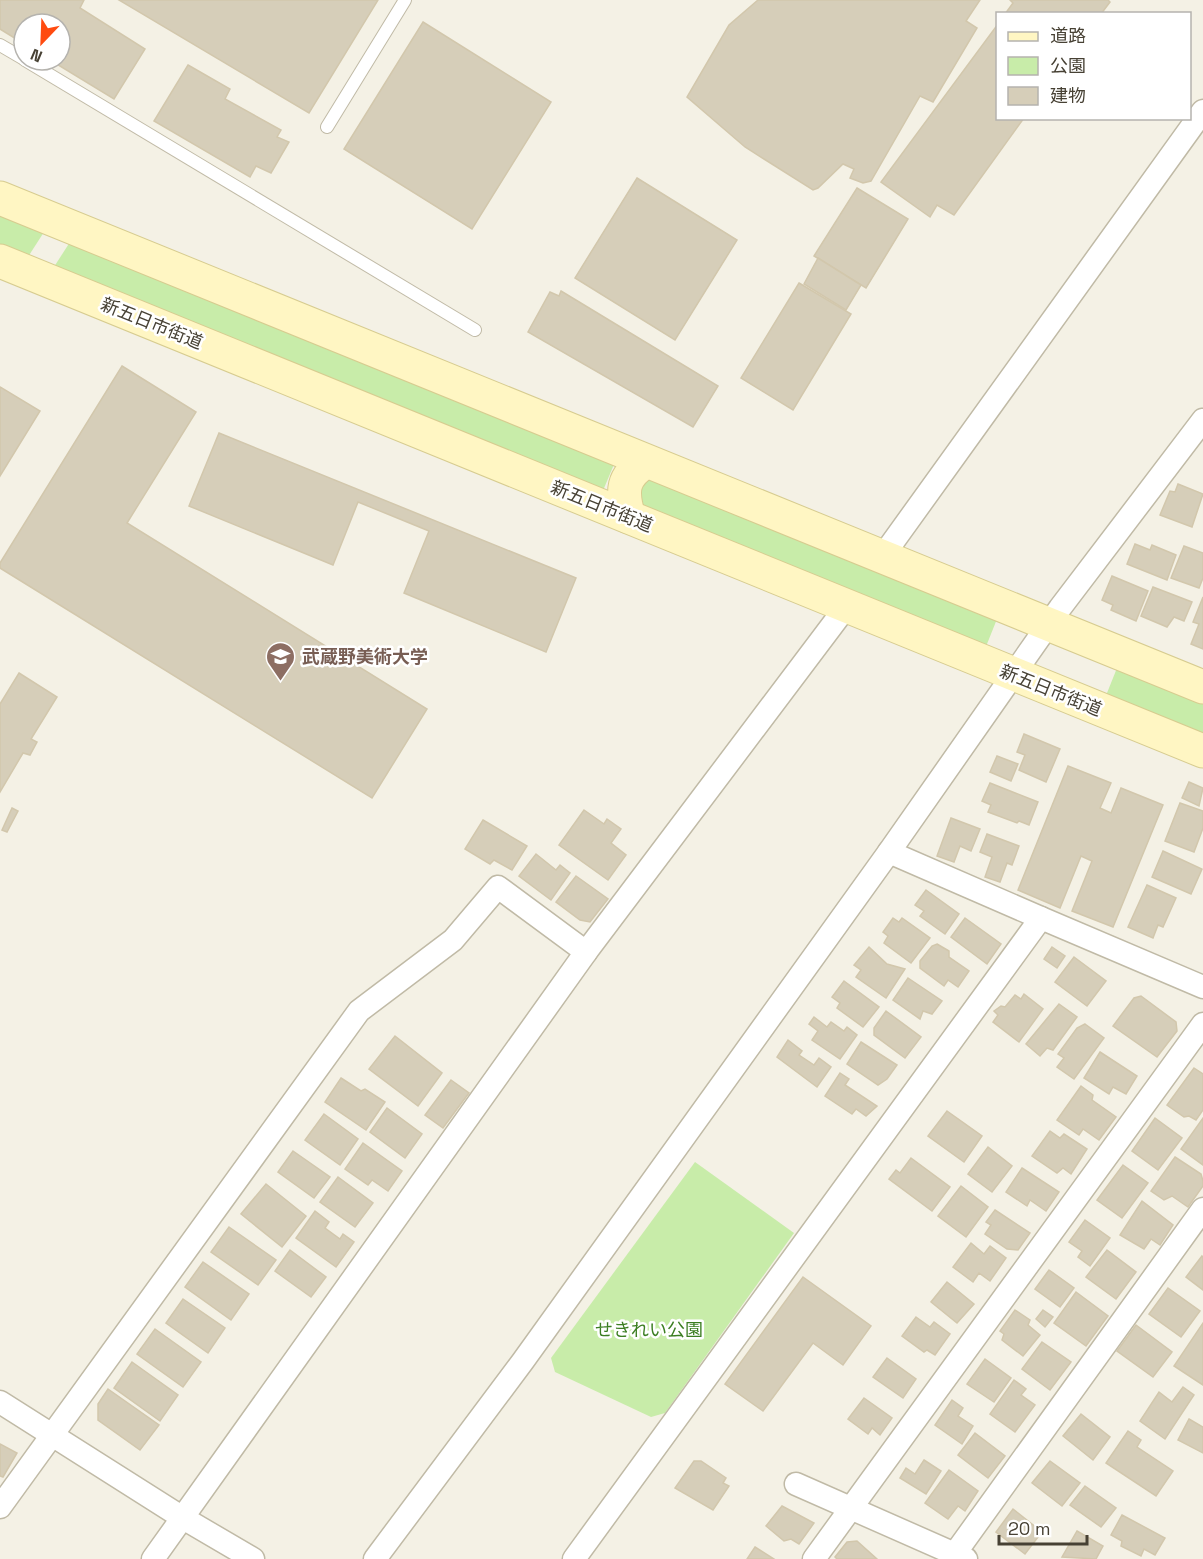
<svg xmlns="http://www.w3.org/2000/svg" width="1203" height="1559" font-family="'Space Grotesk','Noto Sans JP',sans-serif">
<rect width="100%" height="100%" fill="#f4f1e5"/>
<!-- green -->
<g fill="#c8eca9">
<polygon points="0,214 44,232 26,260 0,249"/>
<polygon points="70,242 615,462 602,493 52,270"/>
<polygon points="649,478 997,619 985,649 641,509 633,493"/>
<polygon points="1117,668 1203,702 1203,738 1105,698"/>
<polygon points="695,1162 794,1233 665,1413 651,1417 555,1372 551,1358"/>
</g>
<!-- building -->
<g fill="#d6ceb9" stroke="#d2c7ac" stroke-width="1.5">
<polygon points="0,0 84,0 80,8 145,49 114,99 50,60 60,60 60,24 24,24 24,44 0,29"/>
<polygon points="119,0 378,0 309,113"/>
<polygon points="758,0 980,0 966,21 977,28 933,102 920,96 871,181 863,183 850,178 854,169 843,164 818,188 813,190 745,147 687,97 729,25"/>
<polygon points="1010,0 1108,0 1110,2 1101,14 1005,14 1013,3"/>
<polygon points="423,22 551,102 472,229 344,149"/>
<polygon points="998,24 998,118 1024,118 954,215 937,205 930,217 881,182"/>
<polygon points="188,65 230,89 225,99 281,130 277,137 289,142 271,173 256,166 250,177 154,121"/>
<polygon points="637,178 737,240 675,340 575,278"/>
<polygon points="857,188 908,219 866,288 814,256"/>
<polygon points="818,258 861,285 846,310 804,284"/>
<polygon points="799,283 851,314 793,410 741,378"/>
<polygon points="561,291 718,386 693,427 528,332 550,292 559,296"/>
<polygon points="122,366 196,412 127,523 427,709 372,798 0,568 0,563"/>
<polygon points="0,387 40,411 0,476"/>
<polygon points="219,433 576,578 546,652 404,593 429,531 358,502 333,565 189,506"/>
<polygon points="1178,484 1203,494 1192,527 1160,515 1170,491 1175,492"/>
<polygon points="1135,544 1150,550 1152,545 1176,555 1167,580 1127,564"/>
<polygon points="1184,546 1203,553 1203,578 1199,588 1171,578"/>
<polygon points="1112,576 1148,591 1136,621 1111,610 1113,605 1102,600"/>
<polygon points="1153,587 1192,602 1184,621 1174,617 1167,627 1141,616"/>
<polygon points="1203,597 1203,649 1191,644 1199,624 1193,622"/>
<polygon points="19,673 57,697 31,739 37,742 30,755 23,753 0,792 0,704"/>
<polygon points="1024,734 1060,749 1046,782 1019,770 1025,755 1017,752"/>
<polygon points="997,756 1018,764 1011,781 990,772"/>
<polygon points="1068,766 1111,783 1100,808 1111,813 1121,788 1163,805 1113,927 1072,911 1092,861 1081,856 1060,908 1018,890"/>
<polygon points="1189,782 1203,788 1199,806 1182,798"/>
<polygon points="990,783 1038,802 1029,825 1019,821 1017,823 988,812 991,805 982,801"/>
<polygon points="1180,803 1203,811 1203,828 1194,852 1165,841"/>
<polygon points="12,808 18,811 7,832 2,830"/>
<polygon points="584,810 604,824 607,819 621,829 611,843 626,855 608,880 559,845"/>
<polygon points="951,818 980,829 971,851 960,846 954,862 937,856"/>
<polygon points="483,820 527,846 512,870 494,860 490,864 465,849"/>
<polygon points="987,834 1019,846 1012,865 1007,863 1000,882 985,877 992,857 980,852"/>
<polygon points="1163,851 1202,869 1191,894 1152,877"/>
<polygon points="536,854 556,870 560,865 570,873 551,900 519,876"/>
<polygon points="576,876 608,899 590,922 580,920 556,902"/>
<polygon points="1147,885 1176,898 1163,927 1158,925 1153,938 1128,927"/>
<polygon points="926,890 959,914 945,934 920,916 924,911 915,905"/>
<polygon points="893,918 899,922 902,918 930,938 911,963 884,943 888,936 883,932"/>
<polygon points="965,918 1001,944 987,964 951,937"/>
<polygon points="937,944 949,951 949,957 969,971 958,987 948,980 944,986 920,968 920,961 932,946"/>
<polygon points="869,947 887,964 905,969 886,998 856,977 861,970 854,965"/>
<polygon points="1052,947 1065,956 1057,968 1044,959"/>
<polygon points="1074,957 1106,981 1087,1006 1055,982"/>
<polygon points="908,978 942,1001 932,1014 923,1011 920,1019 893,1000"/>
<polygon points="844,981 879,1007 863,1027 837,1008 840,1003 832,997"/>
<polygon points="1024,994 1043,1009 1019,1042 993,1022 998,1015 994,1011 1001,1006 1005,1007 1015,995 1021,999"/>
<polygon points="1141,996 1176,1022 1177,1031 1157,1057 1113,1026 1134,998"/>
<polygon points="1059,1004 1077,1017 1053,1050 1047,1048 1040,1056 1026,1044"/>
<polygon points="886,1011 921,1037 905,1058 874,1035 874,1028"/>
<polygon points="814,1017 827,1027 831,1022 844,1031 847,1027 857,1035 840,1059 812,1040 818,1031 809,1024"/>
<polygon points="1085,1024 1104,1038 1074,1079 1057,1067 1064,1058 1058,1054 1077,1028"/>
<polygon points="395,1036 442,1073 418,1106 369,1069"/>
<polygon points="788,1040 802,1051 799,1055 814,1065 819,1058 831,1067 817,1087 777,1057"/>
<polygon points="861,1042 897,1065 887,1079 878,1085 847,1064"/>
<polygon points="1100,1052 1137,1076 1126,1094 1113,1087 1109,1094 1084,1078"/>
<polygon points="1194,1068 1203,1074 1203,1110 1196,1120 1189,1116 1184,1117 1167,1105"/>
<polygon points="840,1073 849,1079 845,1085 877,1106 866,1116 856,1109 852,1114 825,1096"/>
<polygon points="341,1078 361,1091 365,1089 385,1102 366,1130 325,1102"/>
<polygon points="451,1080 469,1093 443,1128 425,1115"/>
<polygon points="1081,1086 1093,1095 1092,1100 1116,1117 1099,1140 1083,1129 1079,1135 1057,1120"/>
<polygon points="387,1108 422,1134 405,1158 370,1132"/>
<polygon points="947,1111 982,1136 964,1162 928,1136"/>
<polygon points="324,1114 358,1139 340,1165 305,1140"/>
<polygon points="1155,1118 1182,1138 1158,1170 1132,1151"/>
<polygon points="1203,1118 1203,1165 1181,1149"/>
<polygon points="1050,1131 1060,1138 1064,1134 1087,1149 1071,1174 1063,1168 1057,1173 1032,1156"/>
<polygon points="363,1143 402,1171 388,1191 372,1180 368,1185 345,1169"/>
<polygon points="988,1147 1012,1166 992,1192 968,1174"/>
<polygon points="293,1151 330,1177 314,1198 278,1172"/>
<polygon points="1175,1157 1201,1174 1203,1181 1203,1186 1188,1207 1172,1196 1164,1200 1151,1191"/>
<polygon points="911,1158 950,1187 932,1211 889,1179 896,1170 900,1173"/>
<polygon points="1123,1165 1148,1183 1122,1218 1097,1200"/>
<polygon points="1022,1168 1059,1192 1046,1211 1030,1200 1027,1206 1006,1192"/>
<polygon points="338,1177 373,1203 355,1227 320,1202"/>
<polygon points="266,1184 306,1216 282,1247 241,1214"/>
<polygon points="961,1186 988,1207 966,1237 938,1216"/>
<polygon points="1142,1201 1173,1225 1160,1245 1151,1239 1144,1249 1120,1235"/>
<polygon points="995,1210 1030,1233 1018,1250 1007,1249 985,1234 991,1225 986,1222"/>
<polygon points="315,1211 329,1222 325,1228 340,1239 343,1234 354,1242 336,1267 296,1238"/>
<polygon points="1085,1220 1110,1238 1090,1266 1078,1257 1082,1251 1069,1242"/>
<polygon points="229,1227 276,1260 258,1285 211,1252"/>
<polygon points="971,1243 984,1254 990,1246 1006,1258 990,1281 979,1273 973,1282 953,1267"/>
<polygon points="290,1250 326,1277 311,1297 275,1271"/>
<polygon points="1107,1250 1136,1272 1116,1299 1086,1277"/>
<polygon points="1202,1256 1203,1257 1203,1290 1186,1277"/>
<polygon points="203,1262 249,1294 231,1320 185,1287"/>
<polygon points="1049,1270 1074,1288 1060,1307 1035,1289"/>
<polygon points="803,1277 871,1326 843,1365 813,1343 763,1411 725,1384"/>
<polygon points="947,1282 974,1304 957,1323 931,1302"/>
<polygon points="1168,1288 1200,1311 1181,1337 1149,1314"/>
<polygon points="1076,1292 1108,1316 1086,1346 1054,1323"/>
<polygon points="183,1299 225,1328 208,1353 166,1323"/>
<polygon points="1015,1310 1030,1320 1028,1325 1040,1335 1023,1356 1002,1340 1004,1334 1000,1331"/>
<polygon points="1043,1310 1053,1317 1045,1327 1036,1319"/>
<polygon points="916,1317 930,1327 934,1322 950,1334 935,1355 927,1350 924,1352 902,1336"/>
<polygon points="1203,1323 1203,1385 1174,1366"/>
<polygon points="1136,1325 1172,1352 1153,1377 1117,1351"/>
<polygon points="155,1329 201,1362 183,1387 137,1354"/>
<polygon points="1042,1342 1071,1362 1050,1390 1022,1369"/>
<polygon points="887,1358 916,1379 903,1398 873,1377"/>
<polygon points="985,1359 1011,1378 994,1402 967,1384"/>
<polygon points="132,1362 178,1395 160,1421 114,1388"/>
<polygon points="1014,1380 1026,1389 1021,1395 1035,1405 1015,1432 990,1414"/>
<polygon points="1183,1387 1194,1395 1165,1439 1140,1421 1159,1392 1172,1402"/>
<polygon points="108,1389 159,1425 140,1450 98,1420 98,1404"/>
<polygon points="864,1398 892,1418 880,1435 872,1428 868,1434 848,1419"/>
<polygon points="952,1400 963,1408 958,1416 973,1426 962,1444 935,1425"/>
<polygon points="1081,1414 1110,1437 1093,1460 1063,1436"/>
<polygon points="1189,1419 1203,1427 1203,1453 1178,1440"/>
<polygon points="1128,1431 1141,1440 1137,1447 1173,1471 1156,1496 1106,1463"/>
<polygon points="975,1433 1005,1456 988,1478 958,1455"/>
<polygon points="0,1444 17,1453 3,1477 0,1476"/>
<polygon points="924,1460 941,1471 926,1494 900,1478 906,1468 915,1474"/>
<polygon points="694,1461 701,1461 726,1478 723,1483 729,1486 713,1510 675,1488"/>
<polygon points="1050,1461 1080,1483 1062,1506 1032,1483"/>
<polygon points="949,1470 978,1491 965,1511 958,1506 948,1519 925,1503"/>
<polygon points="1085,1486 1116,1508 1101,1527 1070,1505"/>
<polygon points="782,1506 814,1523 799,1544 791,1539 784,1541 766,1526"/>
<polygon points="1013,1509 1042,1532 1025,1554 996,1532"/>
<polygon points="1122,1515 1165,1538 1155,1555 1144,1549 1141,1556 1121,1546 1122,1541 1111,1535"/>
<polygon points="1077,1531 1103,1546 1096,1559 1062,1557"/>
<polygon points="857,1541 877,1559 837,1559 835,1557 847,1542"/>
<polygon points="755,1547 774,1559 747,1559"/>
</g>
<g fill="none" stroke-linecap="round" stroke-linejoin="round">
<defs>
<g id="lane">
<polyline points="0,45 24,59"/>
<polyline points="25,60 475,330"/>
<polyline points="327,127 405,0"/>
</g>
<g id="street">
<polyline points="882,557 1203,111"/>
<polyline points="889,852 1041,918"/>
<polyline points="0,1402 183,1518 253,1559"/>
<polyline points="796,1484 966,1559"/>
<polyline points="0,1507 359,1011 453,940 498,887 586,952"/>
<polyline points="153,1559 586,952 846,607"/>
<polyline points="375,1559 523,1361 889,852 1060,608 1203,420"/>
<polyline points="574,1559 1041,918 1203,987"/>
<polyline points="814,1559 1203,1024"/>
<polyline points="951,1559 1203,1209"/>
</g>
<g id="secondary">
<polyline points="0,198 1203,687"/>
<polyline points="0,261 1203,751"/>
<path d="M629 517C621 491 622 477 645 462"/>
</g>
</defs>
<!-- lane casing -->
<use href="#lane" stroke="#c0baa6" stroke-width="14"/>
<!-- street casing -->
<use href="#street" stroke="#c0baa6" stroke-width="25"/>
<!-- secondary casing -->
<use href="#secondary" stroke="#d7cc90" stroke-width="35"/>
<!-- lane -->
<use href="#lane" stroke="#fff" stroke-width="12"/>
<!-- street -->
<use href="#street" stroke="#fff" stroke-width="22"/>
<!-- secondary -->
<use href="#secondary" stroke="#fff6c3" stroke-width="33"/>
</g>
<!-- icons -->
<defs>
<symbol id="university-pin" viewBox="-11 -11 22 30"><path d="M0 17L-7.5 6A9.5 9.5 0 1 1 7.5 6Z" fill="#8d6e63" stroke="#fff"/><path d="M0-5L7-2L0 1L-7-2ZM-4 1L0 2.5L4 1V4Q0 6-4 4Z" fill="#fff"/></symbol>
</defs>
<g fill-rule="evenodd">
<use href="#university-pin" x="264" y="640" width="33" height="45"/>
</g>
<g text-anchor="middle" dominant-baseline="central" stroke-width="5" stroke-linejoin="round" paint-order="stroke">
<!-- street labels -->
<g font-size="18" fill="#474134" stroke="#fff">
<text transform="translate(152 323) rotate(22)">新五日市街道</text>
<text transform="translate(602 506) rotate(22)">新五日市街道</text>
<text transform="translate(1051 690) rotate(22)">新五日市街道</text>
</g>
<!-- education labels -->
<g font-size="18" font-weight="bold" fill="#785e54" stroke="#fff" text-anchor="start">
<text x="302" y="656">武蔵野美術大学</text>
</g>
<!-- park labels -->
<g font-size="18" fill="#3c7e22" stroke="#fff">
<text x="649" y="1329">せきれい公園</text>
</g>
</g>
<!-- legend -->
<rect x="996" y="12" width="195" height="108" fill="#ffffff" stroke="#b5b3ae" stroke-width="1.5"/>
<rect x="1008" y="32" width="30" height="9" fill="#fff6c3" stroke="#b5b3ae" stroke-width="1.5"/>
<text x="1050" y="42" font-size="18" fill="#474134">道路</text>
<rect x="1008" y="57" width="30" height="18" fill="#c8eca9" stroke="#b5b3ae" stroke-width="1.5"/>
<text x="1050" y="72" font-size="18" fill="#474134">公園</text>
<rect x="1008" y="87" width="30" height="18" fill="#d6ceb9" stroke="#b5b3ae" stroke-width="1.5"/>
<text x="1050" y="102" font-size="18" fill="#474134">建物</text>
<!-- north arrow -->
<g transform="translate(42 42) rotate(203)"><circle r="28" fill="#ffffff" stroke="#b5b3ae" stroke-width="1.5"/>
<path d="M0-4.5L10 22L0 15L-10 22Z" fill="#ff4b10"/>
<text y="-9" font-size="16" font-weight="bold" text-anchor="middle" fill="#474134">N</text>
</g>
<!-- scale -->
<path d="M999 1535v9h88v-9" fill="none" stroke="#474134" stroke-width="3"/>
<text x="1008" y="1535" font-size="18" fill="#474134" stroke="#ffffff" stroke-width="4.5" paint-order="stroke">20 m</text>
</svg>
